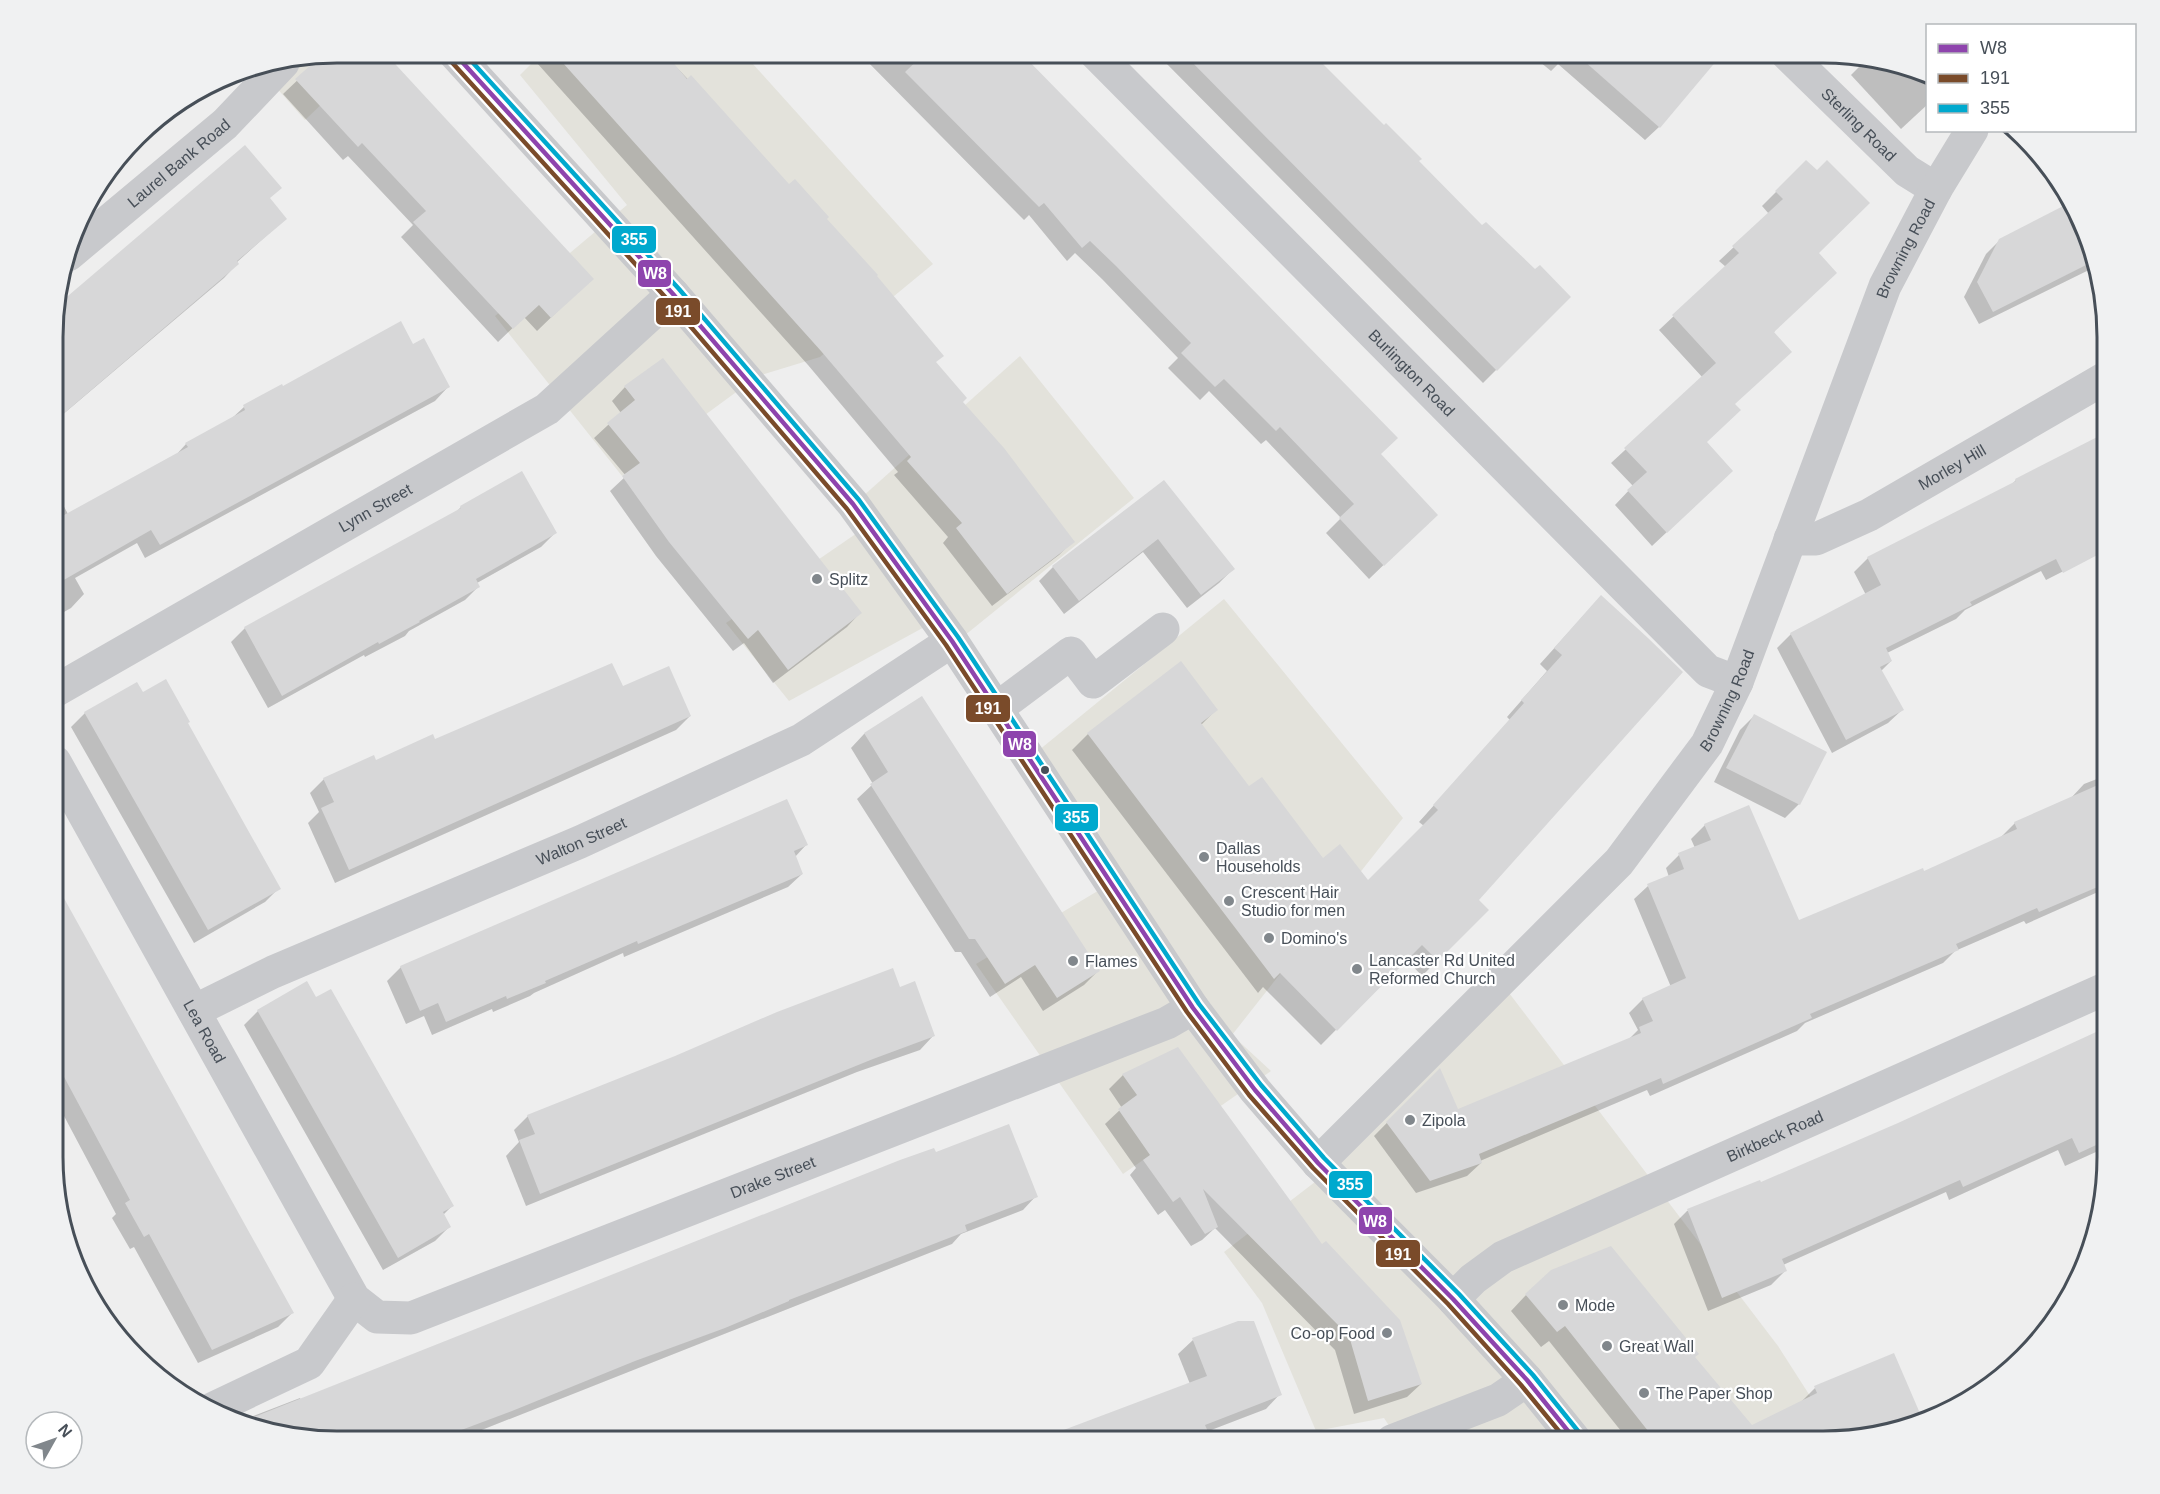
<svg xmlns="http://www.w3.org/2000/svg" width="2160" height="1494" font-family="Helvetica,sans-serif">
<rect width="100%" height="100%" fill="#eee"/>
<!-- commercial -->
<g fill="#e3e2db">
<polygon points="337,53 375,53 305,120 259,68"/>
<polygon points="542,53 743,53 933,264 820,357 758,376 622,476 495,316 627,205 520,75"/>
<polygon points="1020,356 1134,498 959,640 862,497"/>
<polygon points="860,531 928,625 789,701 726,623"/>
<polygon points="1224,599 1403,818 1232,1035 1271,1071 1123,1174 976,964 1121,877 1033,755"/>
<polygon points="1503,985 1778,1346 1837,1438 1824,1441 1399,1441 1384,1418 1316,1431 1262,1303 1224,1252 1341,1162"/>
</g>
<!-- shadow -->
<g fill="#0003">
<polygon points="337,52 383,53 592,278 537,331 524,317 498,342 401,237 413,225 348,156 343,160 283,94 324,55"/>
<polygon points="528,53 663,53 789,186 826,219 935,362 961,402 1073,541 1059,555 992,606 943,543 948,537 894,475 898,472 808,365"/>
<polygon points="859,53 1019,53 1396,438 1379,455 1422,528 1369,579 1326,533 1341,518 1266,440 1261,444 1209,391 1200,400 1168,368 1178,358 1102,279 1075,253 1067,261 1029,215 1024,220"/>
<polygon points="1156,53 1311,53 1482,227 1569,297 1483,383"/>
<polygon points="1529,53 1702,53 1659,127 1645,140 1558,64 1551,71"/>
<polygon points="1868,58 1915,68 1928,74 1928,104 1901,129 1851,75"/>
<polygon points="245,147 268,199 285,219 236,263 237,264 224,278 55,421 55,309"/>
<polygon points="1806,162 1817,254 1734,405 1705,443 1717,485 1652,546 1615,505 1633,486 1611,463 1703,378 1659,330 1726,267 1719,261 1769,214 1762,206"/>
<polygon points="2072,204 2078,211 2093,268 1979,324 1964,297 1986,254 2000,240"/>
<polygon points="412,346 448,387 435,401 145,558 137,543 75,578 84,594 71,608 55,617 55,490 68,514 175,456 186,444 230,420 244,407 281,386 283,388"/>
<polygon points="625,387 860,613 847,627 773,683 744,643 733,651 656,556 610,491 626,476 594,438 621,413 612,401"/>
<polygon points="2016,480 2107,549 2046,580 2041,571 1965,610 1956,619 1887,653 1891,661 1881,671 1902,710 1888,723 1832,753 1777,648 1791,634 1866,595 1854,572 1868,558 2010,486"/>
<polygon points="1164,482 1233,569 1219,583 1187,608 1143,552 1064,614 1039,581 1053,567"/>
<polygon points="461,507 555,533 541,547 477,583 478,587 465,600 409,631 405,636 365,657 364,655 268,708 231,642 245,628 455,513"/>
<polygon points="1586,613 1477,900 1487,910 1422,976 1406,959 1321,1045 1263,987 1258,993 1072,750 1088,734 1181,663 1216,710 1201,725 1249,788 1322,861 1368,882 1424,826 1419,822 1510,720 1507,717 1547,671 1540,664"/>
<polygon points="137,684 142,694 187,723 279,888 265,902 194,943 71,727 85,713"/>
<polygon points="622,688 690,716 676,730 335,883 308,823 319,812 310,793 324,779 435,741"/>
<polygon points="921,698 1098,971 1084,985 1043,1011 1021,977 990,997 961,952 955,952 857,799 873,784 851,748 864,734"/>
<polygon points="1754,716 1799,804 1785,818 1714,782 1740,730"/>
<polygon points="2107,775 2107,888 2026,924 2024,921 1955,951 1943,963 1805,1023 1797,1031 1650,1096 1647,1090 1480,1161 1481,1163 1467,1176 1416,1193 1374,1136 1439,1070 1458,1111 1628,1040 1638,1030 1629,1013 1643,999 1671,987 1634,899 1648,886 1669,877 1666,868 1679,855 1695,848 1691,839 1705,825 1798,922 1924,873 2001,837 2015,823 2071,798 2084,784"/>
<polygon points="806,845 795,857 802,874 788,887 624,957 623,953 534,993 530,996 493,1012 492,1009 432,1035 424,1016 406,1024 387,981 401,967"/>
<polygon points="55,885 292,1313 278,1327 198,1363 134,1247 130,1249 112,1218 116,1214 55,1099"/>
<polygon points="900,989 933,1036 920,1050 857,1072 526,1206 506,1156 519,1142 514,1130 528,1116"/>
<polygon points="258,1011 452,1206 443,1215 449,1227 435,1241 383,1270 244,1025"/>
<polygon points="2107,1028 2107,1147 2065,1166 2058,1150 1949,1200 1946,1192 1783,1265 1785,1271 1771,1285 1708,1311 1674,1224 1687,1211 1759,1182 1760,1184 1899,1124"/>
<polygon points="1177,1049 1421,1384 1407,1397 1354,1414 1335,1350 1215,1228 1202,1240 1191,1246 1165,1210 1158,1215 1130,1175 1136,1168 1105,1124 1122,1108 1109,1089 1123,1075"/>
<polygon points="935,1154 1036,1196 1023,1210 961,1234 952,1244 454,1441 318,1441 245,1426 238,1422 300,1398 301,1400"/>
<polygon points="1526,1295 1694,1357 1752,1427 1799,1404 1815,1388 1894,1355 1921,1419 1824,1441 1629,1441 1549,1341 1541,1347 1511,1311"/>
<polygon points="1193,1340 1280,1394 1266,1409 1206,1432 1208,1435 1201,1441 1040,1441 1190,1384 1178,1354"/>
<polygon points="1518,1436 1521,1441 1509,1441"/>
</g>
<!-- building -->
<g fill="#d7d7d8">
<polygon points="337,52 385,53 594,279 551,318 539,305 513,329 413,222 426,211 362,143 358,147 295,79 321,56"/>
<polygon points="554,53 665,53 687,79 691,75 789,184 795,179 829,217 827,219 878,275 877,276 944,356 936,362 967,398 963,402 1004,448 1075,542 1007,594 956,528 962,523 907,461 911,457 821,351"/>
<polygon points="925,53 1021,53 1398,438 1381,454 1438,515 1384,566 1339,518 1354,504 1280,427 1276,431 1224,379 1215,387 1181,353 1191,343 1116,266 1090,241 1082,248 1044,203 1039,207 905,72"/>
<polygon points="1183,53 1312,53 1384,125 1386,123 1422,159 1419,161 1482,225 1486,222 1535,269 1540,265 1571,297 1497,371"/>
<polygon points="1575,53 1723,53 1660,128"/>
<polygon points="245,145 282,188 270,198 287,219 237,261 239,264 55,421 55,307"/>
<polygon points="1806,160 1817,170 1827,160 1870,203 1819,253 1837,273 1774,332 1792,352 1735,404 1741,410 1707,442 1733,471 1667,533 1627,490 1647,472 1624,448 1716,363 1672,315 1739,253 1732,246 1783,199 1775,191"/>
<polygon points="2071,202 2078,211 2092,262 1993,312 1977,282 1999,239"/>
<polygon points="401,321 413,344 424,338 450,387 160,545 151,530 55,585 55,520 188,447 185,443 245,410 243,405 282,384 283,386"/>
<polygon points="663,358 862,613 788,670 758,630 748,639 669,542 622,476 640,463 607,423 635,400 624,386"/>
<polygon points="2107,432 2107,550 2063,573 2056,559 1970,602 1972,605 1886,648 1892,661 1880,667 1904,710 1846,740 1790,633 1881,585 1867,557 2016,481 2015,479"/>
<polygon points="522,471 557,533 476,579 480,587 419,621 420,622 379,644 378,642 282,696 244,627 461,508 460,506"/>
<polygon points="1164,480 1235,569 1201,595 1158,539 1079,601 1052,566"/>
<polygon points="1601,595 1648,638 1683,672 1479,900 1489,910 1438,961 1422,945 1337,1031 1280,973 1274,979 1087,733 1181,661 1218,710 1201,723 1249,786 1262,777 1323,858 1340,844 1368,880 1438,810 1433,805 1524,703 1521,700 1562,655 1554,648"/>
<polygon points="612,663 623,686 669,666 691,716 349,870 321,808 334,802 323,778 374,755 376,760 433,734 435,739"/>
<polygon points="166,679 190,722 188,723 281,889 208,930 84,712 137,682 143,692"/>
<polygon points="922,696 1100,971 1057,998 1035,965 1005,984 975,939 969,939 870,784 888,772 864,733"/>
<polygon points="1754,714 1827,752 1800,805 1726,768"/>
<polygon points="2107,781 2107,883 2039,912 2037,908 1956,944 1959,950 1810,1014 1812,1018 1663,1084 1661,1078 1479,1154 1482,1163 1430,1181 1386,1122 1440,1068 1458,1109 1641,1033 1639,1027 1653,1021 1642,998 1686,978 1647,884 1684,869 1678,853 1711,840 1704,824 1749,805 1799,920 1923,868 1924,871 2017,829 2014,822"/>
<polygon points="787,799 808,845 794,851 803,874 638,944 637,941 545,981 546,983 507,999 506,996 446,1022 438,1003 420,1011 400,966"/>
<polygon points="55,882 294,1313 212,1350 149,1234 144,1237 125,1203 130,1200 55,1060"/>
<polygon points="893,968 900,987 915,981 935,1036 873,1059 540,1194 519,1140 535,1134 527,1115 675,1056 777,1012"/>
<polygon points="307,981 316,997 331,989 454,1206 443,1212 451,1227 398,1258 257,1010"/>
<polygon points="2107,1027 2107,1140 2079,1153 2072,1138 1963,1187 1960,1180 1782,1259 1787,1271 1722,1298 1687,1209 1760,1180 1761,1182 1898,1123"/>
<polygon points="1178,1047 1322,1244 1326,1241 1400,1320 1422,1384 1368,1401 1349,1336 1203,1189 1218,1227 1205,1234 1180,1197 1173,1202 1143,1160 1150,1155 1118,1109 1137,1095 1122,1074"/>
<polygon points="1009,1124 1038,1197 965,1225 967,1231 789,1300 789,1301 725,1328 635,1361 512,1411 432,1441 318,1441 245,1426 239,1423 900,1160 934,1148 936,1152"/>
<polygon points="1611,1246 1699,1354 1695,1357 1752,1425 1817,1393 1814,1386 1894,1353 1922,1418 1824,1442 1656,1441 1565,1326 1557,1332 1525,1294 1551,1270"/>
<polygon points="1238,1321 1254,1321 1282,1395 1205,1425 1212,1441 1046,1441 1045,1437 1207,1376 1192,1338"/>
</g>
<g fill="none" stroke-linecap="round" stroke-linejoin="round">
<!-- minor -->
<g stroke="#c8c9cc" stroke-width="33">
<polyline points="454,53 673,294 853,504 952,641 1193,1008 1255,1090 1318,1163 1453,1299 1527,1380 1576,1441"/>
<path id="s1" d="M1095 53 1708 671 1737 682"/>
<path id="s2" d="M1786 53 1907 171 1936 189"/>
<path id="s3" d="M68 255 225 124 283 63"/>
<path id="s4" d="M1790 539H1816L1869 515 2107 377"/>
<path id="s5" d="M55 691 547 409 673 294"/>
<polyline points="996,709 1071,653 1093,682 1163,629"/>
<path id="s6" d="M55 762 354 1299 377 1317 411 1318 1167 1023 1193 1008"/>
<path id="s7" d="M194 1011 273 972 580 842 801 740 952 641"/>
<path id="s8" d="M1318 1163 1619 862 1707 744 1737 682 1885 286 1936 189 1972 130"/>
<path id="s9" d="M1453 1299 1473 1279 1503 1257 2107 988"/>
<polyline points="212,1409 309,1363 354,1299"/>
<polyline points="1392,1441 1498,1400 1527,1380"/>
</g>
<defs>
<polyline id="bus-1" points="454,53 673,294 853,504 952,641 1193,1008 1255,1090 1318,1163 1453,1299 1527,1380 1576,1441"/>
<polyline id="bus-2" points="448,58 667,299 847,509 946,645 1187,1012 1249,1095 1313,1168 1448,1304 1521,1385 1567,1441"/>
<polyline id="bus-3" points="464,53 679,289 859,500 958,637 1199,1004 1261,1085 1324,1158 1459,1294 1533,1375 1582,1436"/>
</defs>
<!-- bus-1 casing -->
<use href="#bus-1" stroke="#fff" stroke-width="9"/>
<!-- bus-2 casing -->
<use href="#bus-2" stroke="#fff" stroke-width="9"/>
<!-- bus-3 casing -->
<use href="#bus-3" stroke="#fff" stroke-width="9"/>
<!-- bus-1 -->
<use href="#bus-1" stroke="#8e44ad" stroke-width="4.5"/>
<!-- bus-2 -->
<use href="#bus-2" stroke="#7a4b2a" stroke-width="4.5"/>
<!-- bus-3 -->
<use href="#bus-3" stroke="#00a9ce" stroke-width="4.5"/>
</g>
<!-- markers -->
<g fill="#81878c" stroke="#fff" stroke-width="2">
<circle cx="817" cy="579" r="6"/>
<circle cx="1204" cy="857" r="6"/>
<circle cx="1229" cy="901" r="6"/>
<circle cx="1269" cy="938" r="6"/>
<circle cx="1073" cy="961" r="6"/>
<circle cx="1357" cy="969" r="6"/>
<circle cx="1410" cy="1120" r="6"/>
<circle cx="1563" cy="1305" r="6"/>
<circle cx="1387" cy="1333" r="6"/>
<circle cx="1607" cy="1346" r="6"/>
<circle cx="1644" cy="1393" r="6"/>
</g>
<circle fill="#474f58" stroke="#fff" stroke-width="2" cx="1045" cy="770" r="5"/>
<g text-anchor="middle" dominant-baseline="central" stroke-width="4.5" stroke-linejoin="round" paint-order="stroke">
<!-- street labels -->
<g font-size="16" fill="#474f58" stroke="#fff">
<text stroke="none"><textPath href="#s2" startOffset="102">Sterling Road</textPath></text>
<text stroke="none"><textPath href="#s3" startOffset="144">Laurel Bank Road</textPath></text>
<text stroke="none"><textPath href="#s8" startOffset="1107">Browning Road</textPath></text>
<text stroke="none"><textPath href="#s1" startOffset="450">Burlington Road</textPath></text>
<text stroke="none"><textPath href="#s4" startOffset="180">Morley Hill</textPath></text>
<text stroke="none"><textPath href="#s5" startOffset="369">Lynn Street</textPath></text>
<text stroke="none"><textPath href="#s8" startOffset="621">Browning Road</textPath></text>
<text stroke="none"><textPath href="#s7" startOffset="423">Walton Street</textPath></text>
<text stroke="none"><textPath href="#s6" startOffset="308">Lea Road</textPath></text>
<text stroke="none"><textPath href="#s9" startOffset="363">Birkbeck Road</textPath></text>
<text stroke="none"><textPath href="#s6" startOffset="1066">Drake Street</textPath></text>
</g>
<!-- poi labels -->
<g font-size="16" fill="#474f58" stroke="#fff" text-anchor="start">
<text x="829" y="579">Splitz</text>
<text x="1216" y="848">Dallas<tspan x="1216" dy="18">Households</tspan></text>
<text x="1241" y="892">Crescent Hair<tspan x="1241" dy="18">Studio for men</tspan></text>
<text x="1281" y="938">Domino's</text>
<text x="1369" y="960">Lancaster Rd United<tspan x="1369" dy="18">Reformed Church</tspan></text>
<text x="1085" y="961">Flames</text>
<text x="1422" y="1120">Zipola</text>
<text x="1575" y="1305">Mode</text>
<text x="1375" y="1333" text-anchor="end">Co-op Food</text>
<text x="1619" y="1346">Great Wall</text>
<text x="1656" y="1393">The Paper Shop</text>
</g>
</g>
<!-- crop -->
<path d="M0 0H2160V1494H0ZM337 63H1823A274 274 0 0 1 2097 337V1157A274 274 0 0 1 1823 1431H337A274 274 0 0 1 63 1157V337A274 274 0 0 1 337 63Z" fill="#f0f1f2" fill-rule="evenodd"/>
<path fill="none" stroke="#474f58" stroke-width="3" d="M337 63H1823A274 274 0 0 1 2097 337V1157A274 274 0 0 1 1823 1431H337A274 274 0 0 1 63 1157V337A274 274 0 0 1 337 63Z"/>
<g stroke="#fff" stroke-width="2">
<rect x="611" y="225" width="46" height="29" rx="6" fill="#00a9ce"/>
<rect x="637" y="259" width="35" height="29" rx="6" fill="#8e44ad"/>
<rect x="655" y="297" width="46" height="29" rx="6" fill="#7a4b2a"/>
<rect x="965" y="694" width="46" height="29" rx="6" fill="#7a4b2a"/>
<rect x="1002" y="730" width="35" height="28" rx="6" fill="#8e44ad"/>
<rect x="1054" y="803" width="45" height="29" rx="6" fill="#00a9ce"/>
<rect x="1328" y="1170" width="45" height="29" rx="6" fill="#00a9ce"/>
<rect x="1358" y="1206" width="35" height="29" rx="6" fill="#8e44ad"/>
<rect x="1375" y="1239" width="46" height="29" rx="6" fill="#7a4b2a"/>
</g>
<g font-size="16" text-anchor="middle" font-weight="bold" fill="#fff">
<text x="634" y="245">355</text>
<text x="655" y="279">W8</text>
<text x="678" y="317">191</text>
<text x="988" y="714">191</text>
<text x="1020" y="750">W8</text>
<text x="1076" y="823">355</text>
<text x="1350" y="1190">355</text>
<text x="1375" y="1227">W8</text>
<text x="1398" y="1260">191</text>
</g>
<!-- legend -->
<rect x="1926" y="24" width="210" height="108" fill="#ffffff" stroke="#b5b9bc" stroke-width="1.5"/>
<rect x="1938" y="44" width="30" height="9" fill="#8e44ad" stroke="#b5b9bc" stroke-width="1.5"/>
<text x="1980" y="54" font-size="18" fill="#474f58">W8</text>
<rect x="1938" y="74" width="30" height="9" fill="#7a4b2a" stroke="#b5b9bc" stroke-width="1.5"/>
<text x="1980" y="84" font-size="18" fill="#474f58">191</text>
<rect x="1938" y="104" width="30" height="9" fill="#00a9ce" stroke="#b5b9bc" stroke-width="1.5"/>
<text x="1980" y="114" font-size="18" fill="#474f58">355</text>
<!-- north arrow -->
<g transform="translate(54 1440) rotate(50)"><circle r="28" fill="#ffffff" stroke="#b5b9bc" stroke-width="1.5"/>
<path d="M0-4.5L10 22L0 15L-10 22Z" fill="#81878c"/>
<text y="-9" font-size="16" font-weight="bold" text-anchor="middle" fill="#474f58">N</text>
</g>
</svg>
